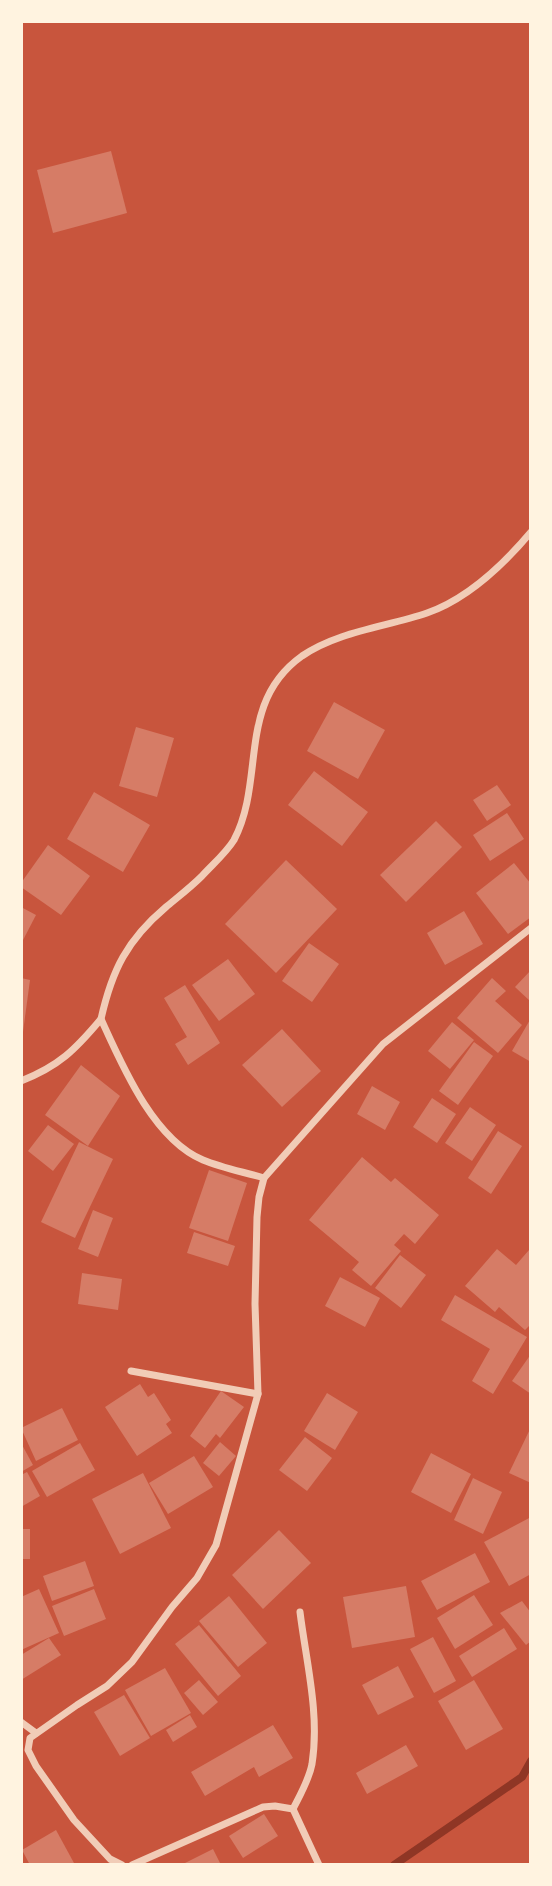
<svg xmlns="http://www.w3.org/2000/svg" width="552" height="1886" font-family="'DM Sans',sans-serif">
<rect width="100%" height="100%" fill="#c8553d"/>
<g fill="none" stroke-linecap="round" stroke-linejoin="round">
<!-- stream -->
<polyline stroke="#8f3625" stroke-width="8" points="394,1865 522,1777 531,1761"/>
</g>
<!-- building -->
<g fill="#d67c66">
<polygon points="111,151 127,213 53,233 37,170"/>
<polygon points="334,702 385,730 358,779 307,751"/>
<polygon points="136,727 174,738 157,797 119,786"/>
<polygon points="314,771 368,812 342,846 288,805"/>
<polygon points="497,785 511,805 487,821 473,800"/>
<polygon points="94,792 150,825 123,872 67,839"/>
<polygon points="507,813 524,839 490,861 473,835"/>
<polygon points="436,821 462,847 406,902 380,875"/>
<polygon points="48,845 90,876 61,915 21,887 21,883"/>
<polygon points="286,860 337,909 276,973 225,924"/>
<polygon points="514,863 531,884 531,917 508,934 476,893"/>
<polygon points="21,907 36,915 21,944"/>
<polygon points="464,911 483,944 445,965 427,933"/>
<polygon points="309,943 339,964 312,1002 282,981"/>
<polygon points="228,959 255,994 219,1021 192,985"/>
<polygon points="531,970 531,1002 515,987"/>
<polygon points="21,978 30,980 23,1032 21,1032"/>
<polygon points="492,978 506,991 495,1001 522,1025 498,1053 457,1018"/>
<polygon points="185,985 220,1043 188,1065 175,1044 187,1037 164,998"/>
<polygon points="531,1018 531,1062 512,1051"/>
<polygon points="452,1022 474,1040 450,1069 428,1051"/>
<polygon points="282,1029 321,1071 282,1107 242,1065"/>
<polygon points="474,1042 493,1056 458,1105 439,1091"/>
<polygon points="81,1065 120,1096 88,1146 45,1115"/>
<polygon points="372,1086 400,1102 385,1130 357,1114"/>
<polygon points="432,1098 456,1114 437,1143 413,1127"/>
<polygon points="470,1107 496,1125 472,1161 445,1143"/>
<polygon points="48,1125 74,1144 53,1171 28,1151"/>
<polygon points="498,1131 522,1146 491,1194 468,1178"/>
<polygon points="79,1142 113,1159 75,1238 41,1222"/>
<polygon points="362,1157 391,1182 395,1178 439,1215 415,1244 404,1234 394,1245 401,1251 371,1286 352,1270 359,1262 309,1220"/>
<polygon points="209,1170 247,1183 228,1241 189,1228"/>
<polygon points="93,1210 113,1218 98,1257 78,1249"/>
<polygon points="194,1232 235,1246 228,1266 187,1253"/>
<polygon points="497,1249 516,1265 529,1250 531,1252 531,1324 525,1330 499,1307 495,1312 465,1286"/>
<polygon points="400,1255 426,1275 401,1308 375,1288"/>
<polygon points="82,1273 122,1279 118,1310 78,1304"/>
<polygon points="340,1277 380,1298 365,1327 325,1306"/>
<polygon points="455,1295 527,1337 493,1394 472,1381 490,1349 441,1320"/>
<polygon points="531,1354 531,1394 512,1381"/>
<polygon points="140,1384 148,1397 154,1393 171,1420 166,1424 172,1433 137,1456 105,1407"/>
<polygon points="221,1391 244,1407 220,1438 216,1434 205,1448 190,1436"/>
<polygon points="327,1393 358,1412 335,1450 304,1431"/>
<polygon points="62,1408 78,1440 36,1461 21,1428"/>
<polygon points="531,1427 531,1483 509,1473"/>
<polygon points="305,1437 332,1458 307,1491 279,1470"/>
<polygon points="220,1442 236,1456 219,1476 203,1463"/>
<polygon points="21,1443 33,1465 21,1472"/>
<polygon points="80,1443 95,1470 47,1497 32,1471"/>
<polygon points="431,1453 471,1474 451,1513 411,1492"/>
<polygon points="194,1456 213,1487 168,1514 149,1483"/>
<polygon points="27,1472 40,1496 21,1507 21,1475"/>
<polygon points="143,1473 171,1528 120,1554 92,1499"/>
<polygon points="473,1478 502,1492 483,1534 454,1520"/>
<polygon points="531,1517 531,1574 509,1586 484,1542"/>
<rect x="21" y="1529" width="9" height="30"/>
<polygon points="279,1530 311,1563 263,1609 232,1575"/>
<polygon points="475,1553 490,1582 437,1610 421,1581"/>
<polygon points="85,1561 94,1586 52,1601 43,1576"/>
<polygon points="406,1586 415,1637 352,1648 343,1597"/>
<polygon points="39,1589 59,1633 21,1650 21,1597"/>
<polygon points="94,1589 106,1619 64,1636 52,1606"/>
<polygon points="474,1595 493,1625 455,1649 437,1618"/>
<polygon points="229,1596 267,1643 238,1667 199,1621"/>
<polygon points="522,1601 531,1613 531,1641 526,1645 500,1613"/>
<polygon points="199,1625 241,1676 218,1696 175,1644"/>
<polygon points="504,1628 517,1649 472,1677 459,1656"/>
<polygon points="433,1637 456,1681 434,1693 410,1649"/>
<polygon points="49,1638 61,1655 21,1680 21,1655"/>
<polygon points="398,1666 414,1697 378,1715 362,1685"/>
<polygon points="165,1668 191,1713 151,1736 125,1690"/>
<polygon points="199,1680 218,1702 203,1715 184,1693"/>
<polygon points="474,1680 503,1729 466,1750 438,1701"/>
<polygon points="124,1695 150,1738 120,1756 94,1712"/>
<polygon points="190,1715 197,1727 173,1742 166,1730"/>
<polygon points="273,1725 293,1758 259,1777 254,1767 205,1796 191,1772"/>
<polygon points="406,1745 418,1766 367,1794 356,1773"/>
<polygon points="264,1814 278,1836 243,1858 229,1836"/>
<polygon points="56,1830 74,1863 70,1865 30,1865 22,1850"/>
<polygon points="213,1849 221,1865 181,1865"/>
</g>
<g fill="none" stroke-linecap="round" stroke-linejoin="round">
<!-- minor -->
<g stroke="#f1ccb7" stroke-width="7">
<path d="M101 1019C112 970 127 940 166 907 178 897 191 887 202 876 212 865 226 853 234 840 266 779 236 703 302 656 339 631 386 627 427 613 467 599 504 564 531 532"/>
<path d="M21 1081C59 1066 75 1050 101 1019 122 1065 153 1139 203 1160 222 1168 244 1172 264 1178L259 1197 257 1217 255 1304 258 1394 216 1545 197 1578 172 1607 132 1662 107 1686 77 1705 30 1738 28 1750 36 1766 74 1820 110 1859 122 1865"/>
<polyline points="264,1178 383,1044 531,928"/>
<polyline points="131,1371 258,1394"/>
<polyline points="21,1722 36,1733"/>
<path d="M293 1809C300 1795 309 1780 312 1764 320 1714 306 1661 300 1612"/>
<polyline points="132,1865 263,1807 275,1806 293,1809 319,1865"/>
</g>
</g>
<!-- border -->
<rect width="552" height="1886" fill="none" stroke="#fff3e0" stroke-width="46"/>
</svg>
